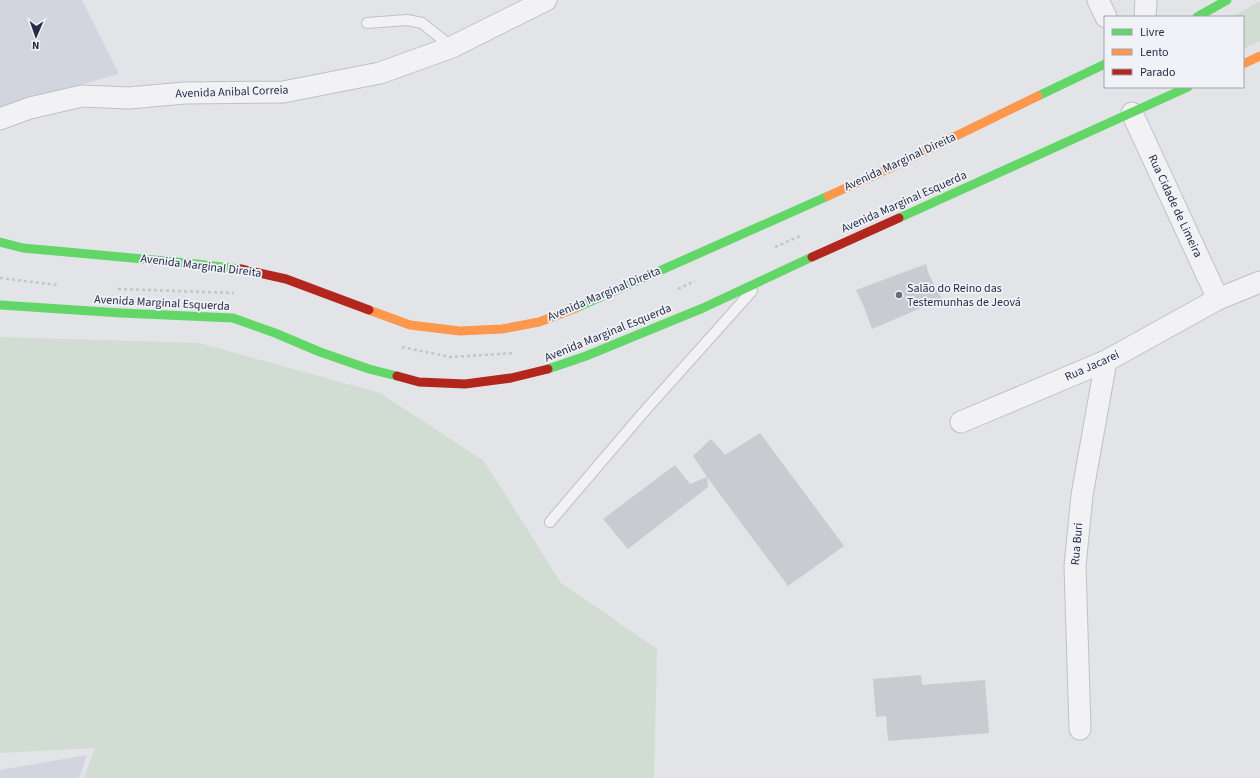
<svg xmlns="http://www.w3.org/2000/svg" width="1260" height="778" font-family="'Source Sans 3',sans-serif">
<rect width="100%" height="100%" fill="#e2e4e8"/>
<!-- built -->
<g fill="#d2d5de">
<polygon points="0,0 82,0 119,74 0,107"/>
<polygon points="87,755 79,778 0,778 0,770"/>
</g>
<!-- green -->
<g fill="#d1dcd2">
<polygon points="1260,1 1260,41 1243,49 1243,17 1232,17"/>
<polygon points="0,337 199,343 380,393 484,461 561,583 657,649 654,778 84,778 95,748 0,753"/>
</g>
<!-- building -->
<g fill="#cacbd0">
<polygon points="926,264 929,275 942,299 872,329 864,307 856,290"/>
<polygon points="760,433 844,546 788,586 707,477 708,487 628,549 603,519 675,465 690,484 707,477 693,456 711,439 725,455"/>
<polygon points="921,675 922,685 985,680 989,733 888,741 886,716 876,717 873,679"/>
</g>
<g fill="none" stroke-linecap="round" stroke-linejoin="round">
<defs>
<g id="lane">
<polyline points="367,23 407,20 422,23 452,47"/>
<polyline points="550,522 642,414 752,291"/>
</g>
<g id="street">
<polyline points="1098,0 1106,17"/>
<polyline points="1145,17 1146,0"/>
<polyline points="1132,113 1218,299"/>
<polyline points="0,119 30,108 82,96 129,98 184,93 283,92 380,73 452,47 546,0"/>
<polyline points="961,422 1106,361 1218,299 1260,282"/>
<polyline points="1080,729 1075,566 1082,495 1106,361"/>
</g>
</defs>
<!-- lane casing -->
<use href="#lane" stroke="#bfc1c6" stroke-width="12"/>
<!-- street casing -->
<use href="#street" stroke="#bfc1c6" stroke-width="23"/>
<!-- path -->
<g stroke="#c4c5cb" stroke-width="2.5" stroke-dasharray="3 3" stroke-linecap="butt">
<polyline points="775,247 800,236"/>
<polyline points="0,278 57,285"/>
<polyline points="118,289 234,293"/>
<polyline points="678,289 695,281"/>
<polyline points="402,347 450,357 514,353"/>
</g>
<!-- lane -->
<use href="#lane" stroke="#f2f2f4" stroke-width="10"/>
<!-- street -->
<use href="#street" stroke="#f2f2f4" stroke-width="21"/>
<!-- fast -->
<g stroke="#63d668" stroke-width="9">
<polyline points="1197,17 1227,0"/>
<polyline points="1038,96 1105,64"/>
<polyline points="899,218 1188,87"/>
<polyline points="0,242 23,248 187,263 241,269"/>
<polyline points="0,305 121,313 233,318 275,333 320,352 369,369 397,376"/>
<polyline points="576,308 828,196"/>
<polyline points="548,369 586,356 703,308 812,257"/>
</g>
<!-- slow -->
<g stroke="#ff974d" stroke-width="9">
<polyline points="1243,64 1260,56"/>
<polyline points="828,196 886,170 1038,96"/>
<polyline points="369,310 410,325 460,331 502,329 539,322 576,308"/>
</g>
<!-- jam -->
<g stroke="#b3261e" stroke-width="9">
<polyline points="812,257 899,218"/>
<polyline points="241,269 286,279 369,310"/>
<polyline points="397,376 419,382 465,384 511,378 548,369"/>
</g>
</g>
<!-- markers -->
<circle fill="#686d7d" stroke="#f0f2f8" stroke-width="1.5" cx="899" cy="295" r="4"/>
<g text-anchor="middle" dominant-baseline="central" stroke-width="3.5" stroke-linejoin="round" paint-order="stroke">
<!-- street labels -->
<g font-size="12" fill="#272d44" stroke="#f0f2f8">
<text transform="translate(232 92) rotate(-2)">Avenida Anibal Correia</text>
<text transform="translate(900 162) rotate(-25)">Avenida Marginal Direita</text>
<text transform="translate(904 202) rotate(-24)">Avenida Marginal Esquerda</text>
<text transform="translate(1175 206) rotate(65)">Rua Cidade de Limeira</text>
<text transform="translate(201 266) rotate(7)">Avenida Marginal Direita</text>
<text transform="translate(604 294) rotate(-23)">Avenida Marginal Direita</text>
<text transform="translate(162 303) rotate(3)">Avenida Marginal Esquerda</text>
<text transform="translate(608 333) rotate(-22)">Avenida Marginal Esquerda</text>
<text transform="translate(1092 366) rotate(-24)">Rua Jacarei</text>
<text transform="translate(1077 544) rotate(-85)">Rua Buri</text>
</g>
<!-- poi labels -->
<g font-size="12" fill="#272d44" stroke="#f0f2f8" text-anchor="start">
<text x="907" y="288">Salão do Reino das<tspan x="907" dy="14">Testemunhas de Jeová</tspan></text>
</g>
</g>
<!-- legend -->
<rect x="1104" y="16" width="140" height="72" fill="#f0f2f8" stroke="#a0a3b0"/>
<rect x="1112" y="29" width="20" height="6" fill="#63d668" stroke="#a0a3b0"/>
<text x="1140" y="36" font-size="12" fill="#272d44">Livre</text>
<rect x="1112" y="49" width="20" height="6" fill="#ff974d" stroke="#a0a3b0"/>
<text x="1140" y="56" font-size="12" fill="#272d44">Lento</text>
<rect x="1112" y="69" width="20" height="6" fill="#b3261e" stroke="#a0a3b0"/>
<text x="1140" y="76" font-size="12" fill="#272d44">Parado</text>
<!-- north arrow -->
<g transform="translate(36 36) rotate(182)" stroke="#f0f2f8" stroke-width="3" paint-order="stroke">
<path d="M0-3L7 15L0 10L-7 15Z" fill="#272d44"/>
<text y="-6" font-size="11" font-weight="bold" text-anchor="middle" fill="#272d44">N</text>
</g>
</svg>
